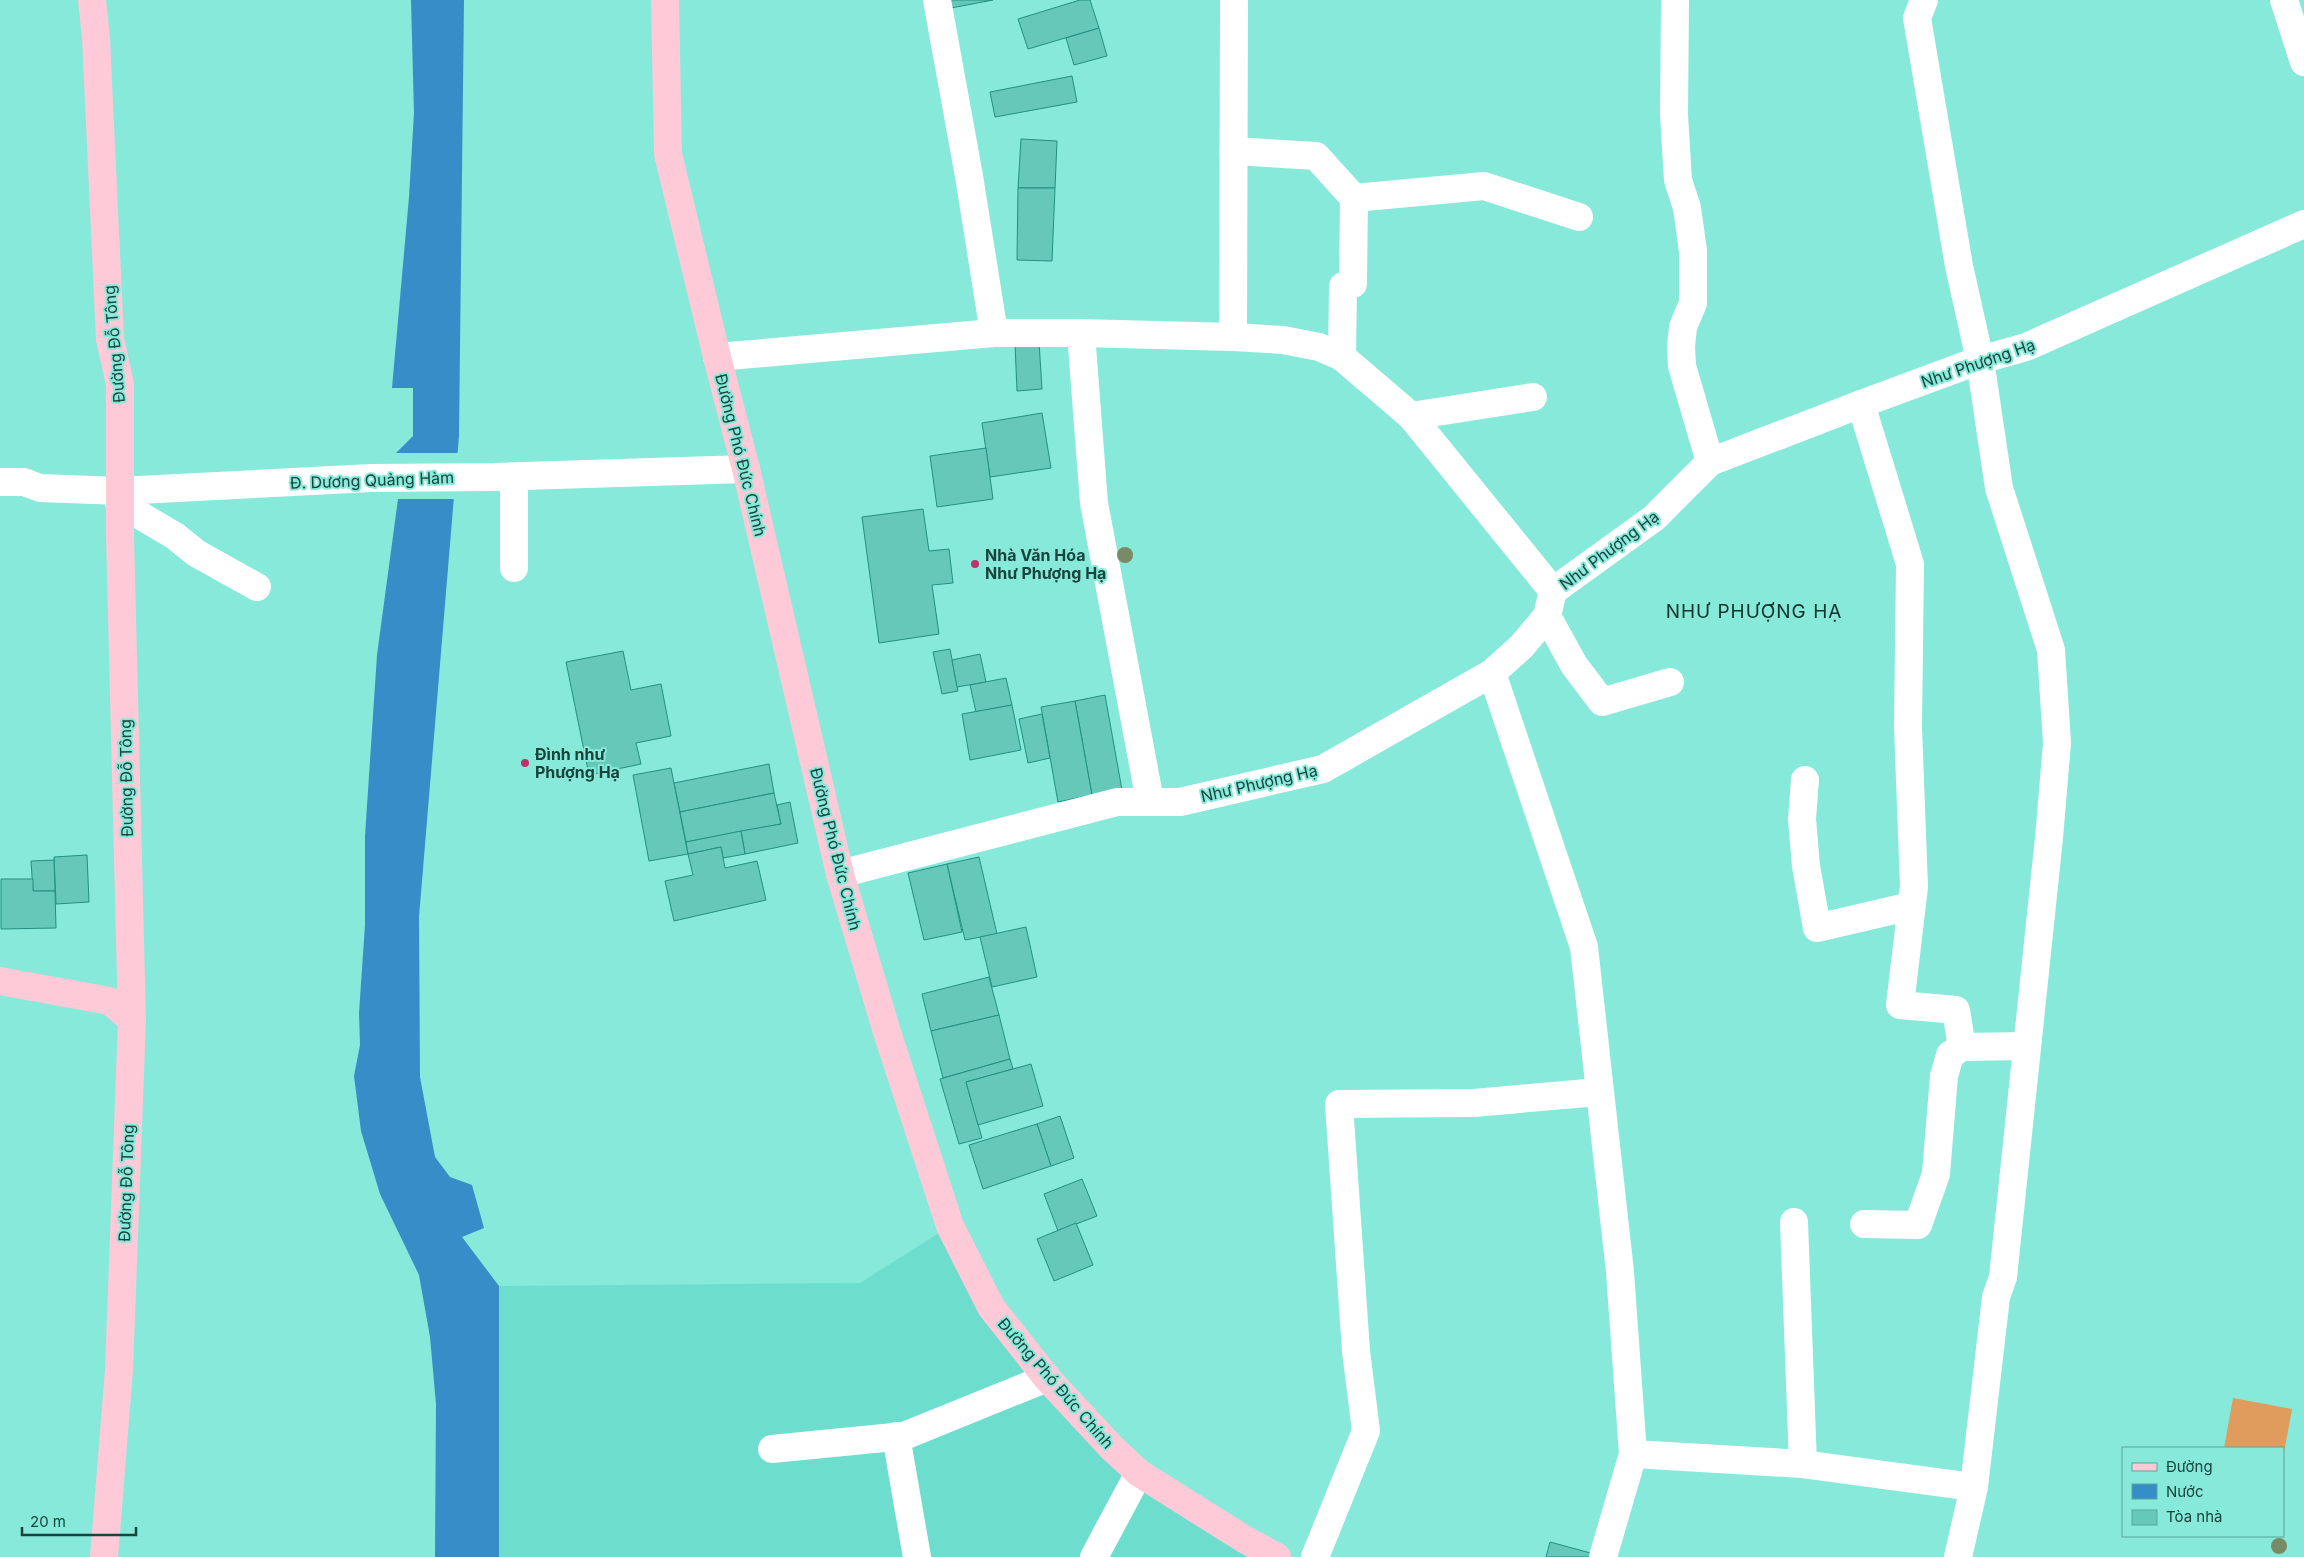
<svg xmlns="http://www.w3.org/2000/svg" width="2304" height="1557" font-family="Inter,sans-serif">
<rect width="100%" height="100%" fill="#86e9d9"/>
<!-- built -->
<polygon fill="#6ddecd" points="950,1226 969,1267 1111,1448 1277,1557 499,1557 499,1286 860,1283"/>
<!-- green -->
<polygon fill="#df9c5d" points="2233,1398 2292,1409 2283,1458 2283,1448 2224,1448"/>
<!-- water -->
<polygon fill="#378dc7" points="411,0 464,0 459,436 419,917 420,1077 435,1157 450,1177 472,1185 484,1228 462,1237 499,1286 499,1557 435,1557 436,1404 430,1337 419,1275 380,1194 361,1131 354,1076 360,1045 359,1013 365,925 365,836 377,655 398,499 396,453 413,436 413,388 392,388 409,197 414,113"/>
<!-- pier -->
<polygon fill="#86e9d9" points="394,453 461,453 458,499 396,499"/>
<!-- building -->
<g fill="#65c8b9" stroke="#229082">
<polygon points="950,0 993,0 951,8"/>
<polygon points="1080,0 1090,0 1099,28 1028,49 1018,19"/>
<polygon points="1099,28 1107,56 1074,65 1066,38"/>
<polygon points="1072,76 1077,102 995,117 990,92"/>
<polygon points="1021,139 1057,141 1055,188 1018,188"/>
<polygon points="1018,188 1055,188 1052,261 1017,260"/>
<polygon points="1039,342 1042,389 1017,391 1015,344"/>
<polygon points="1042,413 1051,468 990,477 982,423"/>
<polygon points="986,448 993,499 937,507 930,456"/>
<polygon points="923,509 929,551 949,549 953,583 932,585 939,634 879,643 862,517"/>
<polygon points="950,649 958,691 942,694 933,652"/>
<polygon points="623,651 631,690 661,684 671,736 636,743 641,764 589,775 566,662"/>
<polygon points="980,654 986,682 957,687 952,660"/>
<polygon points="1006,678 1012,705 976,712 970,685"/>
<polygon points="1105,695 1122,790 1092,795 1075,701"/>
<polygon points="1075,701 1092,795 1058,802 1041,707"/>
<polygon points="1012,705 1021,750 970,760 962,714"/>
<polygon points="1042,714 1050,758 1028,763 1019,719"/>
<polygon points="769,764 774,793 680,812 674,783"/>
<polygon points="671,768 688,854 649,861 633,775"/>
<polygon points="774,793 781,824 686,842 680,812"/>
<polygon points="790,802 798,843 745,854 741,831 781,824 777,805"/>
<polygon points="741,831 745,854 723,858 721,847 688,854 686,842"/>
<polygon points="721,847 725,868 757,861 766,900 674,921 665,881 693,875 688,854"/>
<polygon points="87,855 89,902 56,904 54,857"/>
<polygon points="979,857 997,934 965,940 947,864"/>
<polygon points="54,860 55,891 33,891 31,861"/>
<polygon points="947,864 962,932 924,940 908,873"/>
<polygon points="1,879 33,879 33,891 55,891 56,928 1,929"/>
<polygon points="1026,927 1037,977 992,987 980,937"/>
<polygon points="989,977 999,1015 931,1031 922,994"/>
<polygon points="999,1015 1010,1059 943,1078 931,1031"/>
<polygon points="1010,1059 1013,1069 966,1082 982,1138 959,1144 940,1079"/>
<polygon points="1031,1064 1043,1106 978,1125 966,1082"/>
<polygon points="1060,1116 1074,1158 1051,1166 1037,1124"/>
<polygon points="1037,1124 1051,1166 983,1189 969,1145"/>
<polygon points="1082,1179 1097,1216 1058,1231 1044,1194"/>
<polygon points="1076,1223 1093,1265 1054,1281 1037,1239"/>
<polygon points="1550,1542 1598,1555 1598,1557 1546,1557"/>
</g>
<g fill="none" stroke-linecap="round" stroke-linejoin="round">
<!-- minor -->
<g stroke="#fff" stroke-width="28">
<polyline points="937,0 969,176 994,333"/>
<polyline points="1675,0 1674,115 1678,180 1687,208 1693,251 1693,303 1683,327 1681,346 1682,366 1710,462"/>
<polyline points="1924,0 1917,18 1959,266 1980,360 1999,488 2051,650 2057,743 2049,838 2003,1277 1996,1297 1974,1487 1958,1557"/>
<polyline points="2284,0 2304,62"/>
<polyline points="1233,151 1316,156 1354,198"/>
<polyline points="1081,333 1094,503 1150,801"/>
<polyline points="1233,337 1234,0"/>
<polyline points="717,357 994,333 1081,333 1233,337 1283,340 1319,347 1342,357 1411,416 1553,591"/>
<polyline points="1342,357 1343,286 1353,284 1354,198 1484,186 1579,217"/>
<polyline points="1861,404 1910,564 1908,727 1914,887 1900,1005 1956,1010 1962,1047"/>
<polyline points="1411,416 1533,397"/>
<polyline points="514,477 514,568"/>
<polyline points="0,482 24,482 40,488 119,491 371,478 495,477 746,469"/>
<polyline points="119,503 175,536 196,553 257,587"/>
<polyline points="1547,616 1574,665 1602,702 1670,682"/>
<polyline points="1492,673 1584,947 1620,1272 1633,1454 1603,1557"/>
<polyline points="1805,780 1802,819 1806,866 1817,928 1911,906"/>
<polyline points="840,874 1117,802 1180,802 1323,769 1492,673 1522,646 1547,616 1553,591 1654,518 1710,462 1861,404 1980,360 2026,347 2304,224"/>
<polyline points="1864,1224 1918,1225 1936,1174 1944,1076 1950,1055 1962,1047 2026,1046"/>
<polyline points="896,1436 917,1557"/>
<polyline points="772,1449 904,1436 1047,1378"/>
<polyline points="1633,1454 1803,1464 1794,1222"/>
<polyline points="1803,1464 1974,1487"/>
<polyline points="1094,1557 1139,1473"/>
<polyline points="1315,1557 1366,1431 1356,1351 1339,1104 1474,1103 1598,1092"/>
</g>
<!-- major -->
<g stroke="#fecad8" stroke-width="28">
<polyline points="92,0 96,38 110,339 120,384 120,536 132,1020 119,1370 104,1557"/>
<polyline points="665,0 668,154 717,357 746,469 840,874 887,1032 950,1226 991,1307 1047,1378 1112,1448 1139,1473 1244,1539 1277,1557"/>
<polyline points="0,981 110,1001 132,1020"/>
</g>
</g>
<!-- trees -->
<g fill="#788b66">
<circle cx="1125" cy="555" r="8"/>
<circle cx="2279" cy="1546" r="8"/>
</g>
<!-- markers -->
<g fill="#be3267" stroke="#86e9d9" stroke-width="2">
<circle cx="975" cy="564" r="5"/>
<circle cx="525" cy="763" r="5"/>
</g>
<g text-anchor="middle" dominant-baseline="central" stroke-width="4" stroke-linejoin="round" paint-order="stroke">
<!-- street labels -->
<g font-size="16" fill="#19433d" stroke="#86e9d9">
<text transform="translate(114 344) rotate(-95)">Đường Đỗ Tông</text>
<text transform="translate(1978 363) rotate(-19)">Như Phượng Hạ</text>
<text transform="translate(741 455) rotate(76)">Đường Phó Đức Chính</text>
<text transform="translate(372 480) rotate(-2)">Đ. Dương Quảng Hàm</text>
<text transform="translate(1609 550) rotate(-37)">Như Phượng Hạ</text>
<text transform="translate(126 778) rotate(-91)">Đường Đỗ Tông</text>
<text transform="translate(1259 783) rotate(-13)">Như Phượng Hạ</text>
<text transform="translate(836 849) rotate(76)">Đường Phó Đức Chính</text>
<text transform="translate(126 1183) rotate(-88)">Đường Đỗ Tông</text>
<text transform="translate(1056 1383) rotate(49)">Đường Phó Đức Chính</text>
</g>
<!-- poi labels -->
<g font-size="16" font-weight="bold" fill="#19433d" stroke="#86e9d9" text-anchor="start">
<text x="985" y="555">Nhà Văn Hóa<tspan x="985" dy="18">Như Phượng Hạ</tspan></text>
<text x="535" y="754">Đình như<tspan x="535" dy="18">Phượng Hạ</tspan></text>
</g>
<!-- quarter labels -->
<g font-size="19" letter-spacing="1" fill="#12322d" stroke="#86e9d9">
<text x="1754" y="611">NHƯ PHƯỢNG HẠ</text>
</g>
</g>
<!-- legend -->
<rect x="2122" y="1447" width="162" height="90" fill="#86e9d9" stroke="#5aa79b"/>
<rect x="2132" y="1463" width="25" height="8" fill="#fecad8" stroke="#5aa79b"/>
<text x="2166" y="1472" font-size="15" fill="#19433d">Đường</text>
<rect x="2132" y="1484" width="25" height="15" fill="#378dc7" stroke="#5aa79b"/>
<text x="2166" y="1497" font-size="15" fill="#19433d">Nước</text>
<rect x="2132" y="1510" width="25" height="15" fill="#65c8b9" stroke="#5aa79b"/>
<text x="2166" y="1522" font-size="15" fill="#19433d">Tòa nhà</text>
<!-- scale -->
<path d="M22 1527v8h114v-8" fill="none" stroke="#19433d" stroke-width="2.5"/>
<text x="30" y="1527" font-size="15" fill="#19433d" stroke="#86e9d9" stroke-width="4" paint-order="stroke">20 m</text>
</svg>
